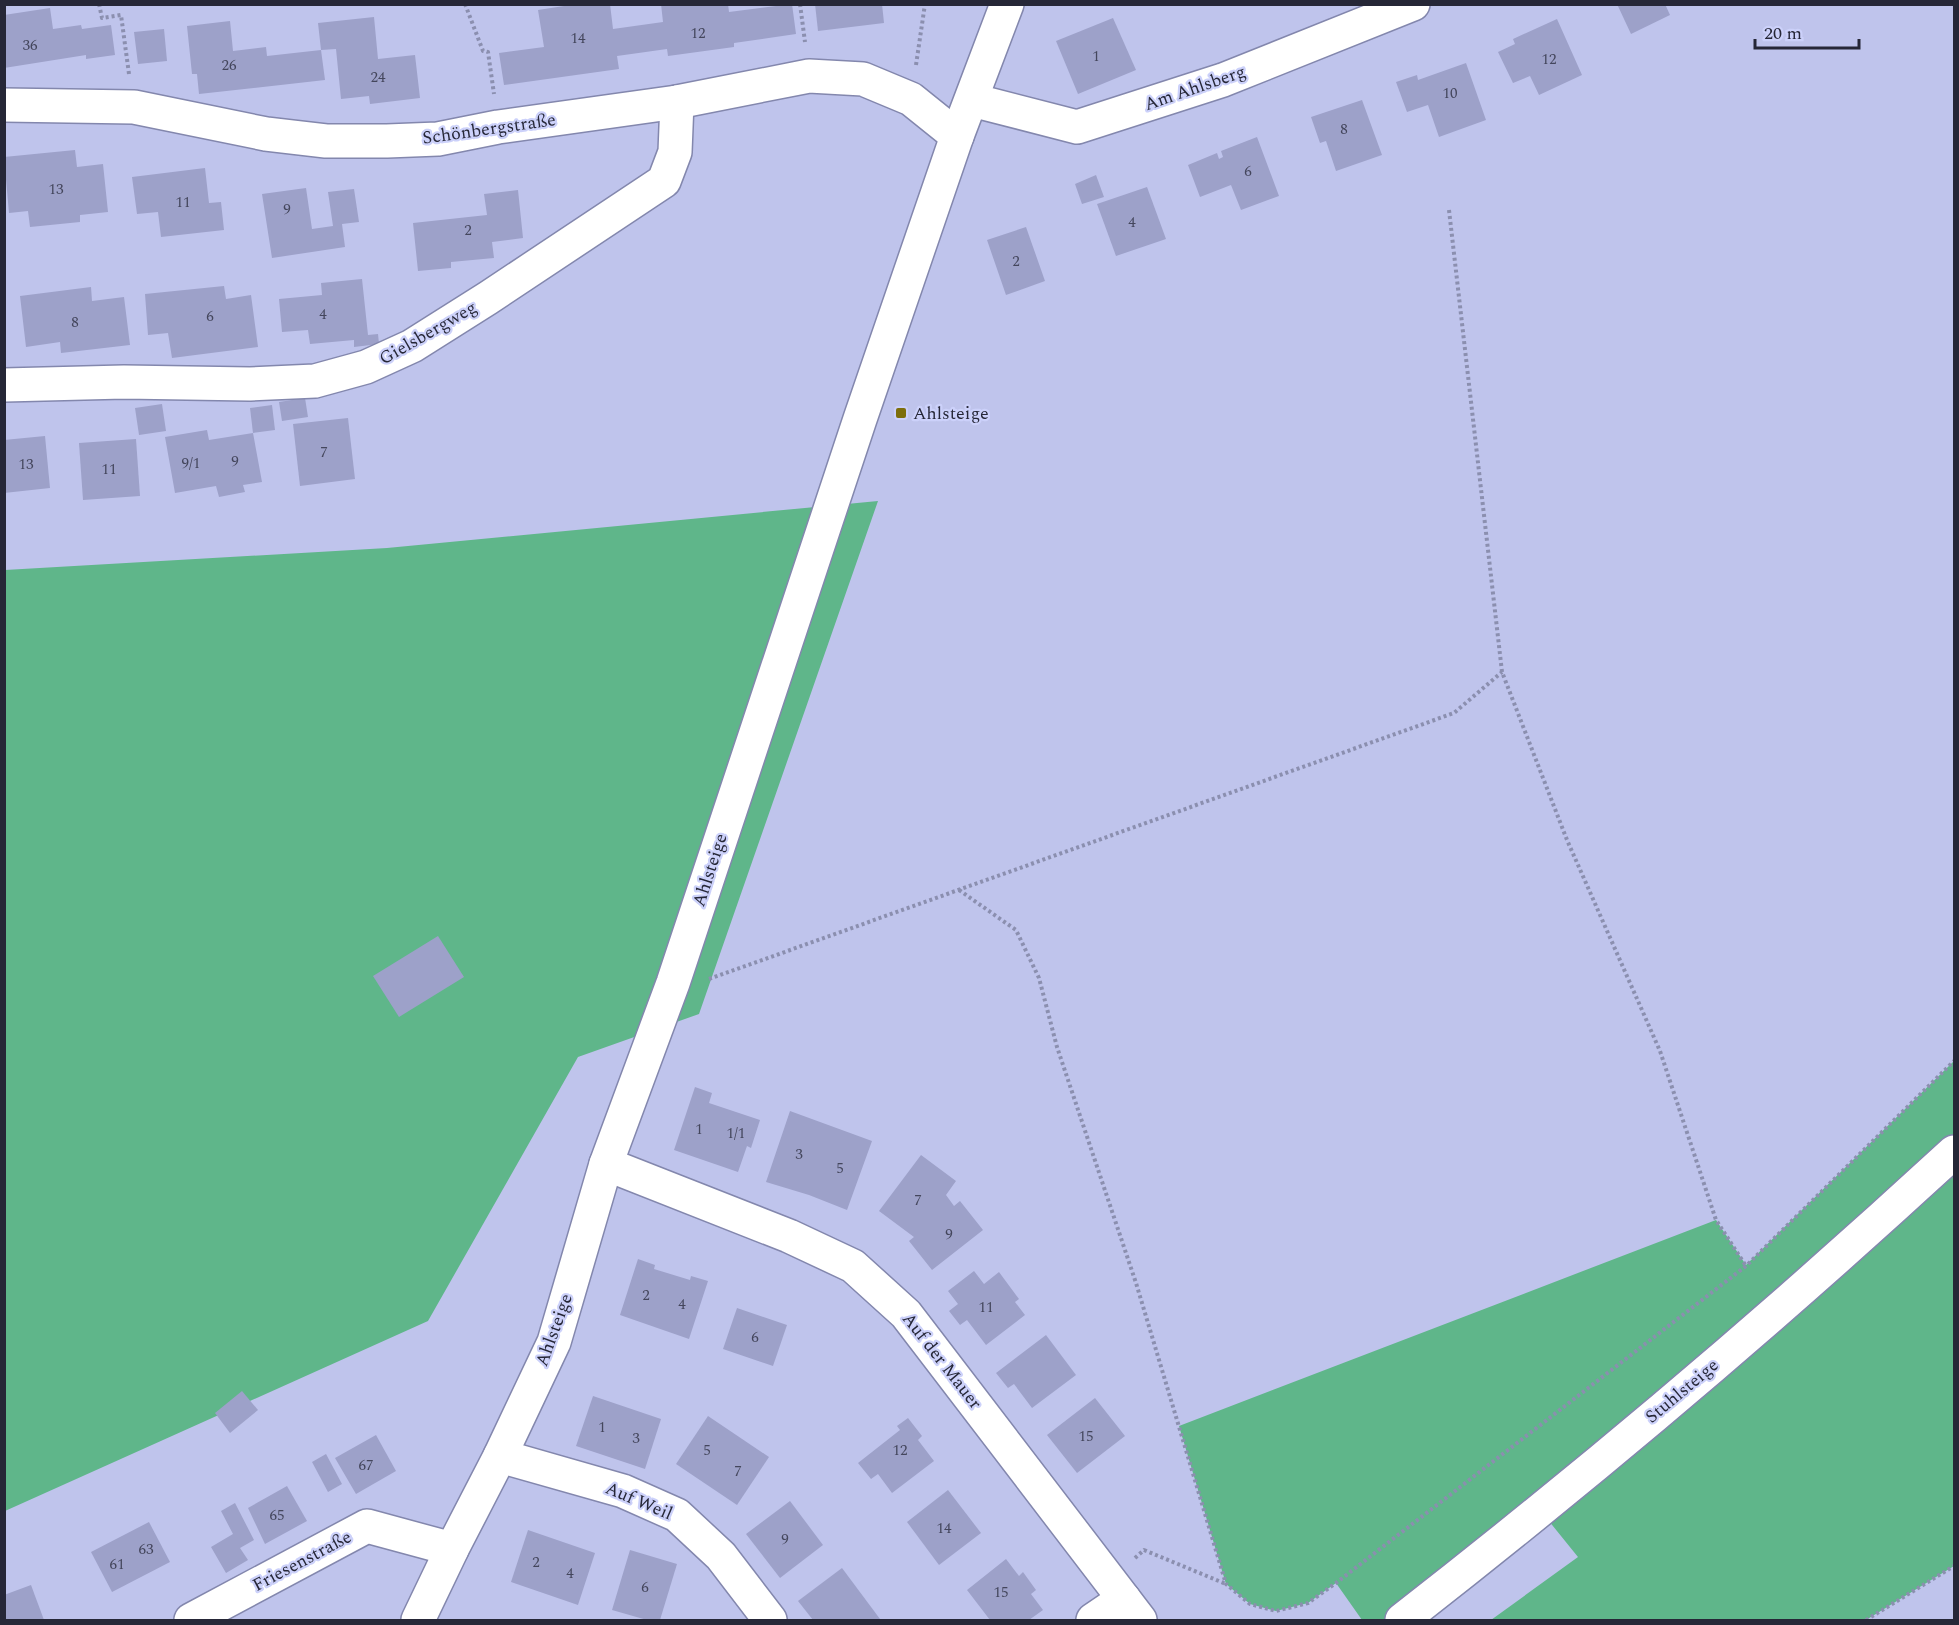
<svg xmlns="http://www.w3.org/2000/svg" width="1959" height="1625" font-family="Spectral,serif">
<rect width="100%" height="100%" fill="#bfc4ec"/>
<!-- green -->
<g fill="#5fb68a">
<polygon points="878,501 699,1014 578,1057 428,1321 5,1511 5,570 387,548"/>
<polygon points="1954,1061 1954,1566 1866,1620 1491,1620 1578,1557 1540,1510 1402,1620 1362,1620 1336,1583 1308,1603 1276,1611 1250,1604 1226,1584 1179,1426 1716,1220 1746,1265"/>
</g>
<!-- building -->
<g fill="#9da1c9">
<polygon points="577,4 610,4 613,29 663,22 661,4 728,4 729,12 792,4 796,34 734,43 734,47 668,56 667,49 617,56 619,69 504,85 499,53 544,47 538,10"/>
<polygon points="815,4 882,4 884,23 818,31"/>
<polygon points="1617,4 1665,4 1670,15 1631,34"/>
<polygon points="50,8 53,29 81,25 82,29 111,25 115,55 86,59 86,55 4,68 4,15"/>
<polygon points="374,17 378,59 415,55 420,98 370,104 369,96 341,99 336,49 321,50 318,23"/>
<polygon points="1113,18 1136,70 1078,94 1056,41"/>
<polygon points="1557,19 1582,75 1539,95 1530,76 1513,83 1498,52 1515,44 1513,39"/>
<polygon points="230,21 233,51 266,47 267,56 321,50 325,80 199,94 197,74 192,74 187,26"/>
<polygon points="164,29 167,61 138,64 134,32"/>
<polygon points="1466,63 1486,120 1439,137 1428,105 1407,112 1396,82 1417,75 1418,80"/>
<polygon points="1362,100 1382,155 1336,171 1326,141 1320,143 1311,117"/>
<polygon points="1257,137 1279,196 1241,210 1231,185 1200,197 1188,165 1217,153 1219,159 1223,157 1221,151"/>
<polygon points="75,150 77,167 103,164 108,212 80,215 80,222 30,227 28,211 9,213 4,157"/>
<polygon points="205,168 209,203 221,202 224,230 161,237 158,212 137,214 132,177"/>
<polygon points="1096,175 1104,197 1082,204 1075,184"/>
<polygon points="1147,187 1166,239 1116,256 1097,204"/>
<polygon points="306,188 312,229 333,226 328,192 354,189 359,222 342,224 345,247 272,258 262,194"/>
<polygon points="518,190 523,238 492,242 494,258 451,262 451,268 418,271 413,223 487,215 484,194"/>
<polygon points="1026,227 1045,281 1006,295 987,240"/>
<polygon points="362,279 368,335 378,334 379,344 354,347 354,340 310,344 308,330 282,332 279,299 322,295 321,283"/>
<polygon points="224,286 226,299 251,295 258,347 172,358 168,333 148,335 145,294"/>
<polygon points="91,287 92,301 124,297 130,345 61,353 60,342 26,347 20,296"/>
<polygon points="305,398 308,417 282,421 279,402"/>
<polygon points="162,404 166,431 139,435 135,408"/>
<polygon points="272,405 275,430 253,433 250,408"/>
<polygon points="348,418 355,479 300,486 293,424"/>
<polygon points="207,430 209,440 253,433 262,482 243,485 245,492 219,497 216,486 175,493 165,437"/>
<polygon points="45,436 50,488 4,493 4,440"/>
<polygon points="136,439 140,496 83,500 79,443"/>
<polygon points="438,936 464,977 399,1017 373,976"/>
<polygon points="695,1087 712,1093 709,1103 760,1120 751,1148 747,1146 738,1172 674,1150"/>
<polygon points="790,1111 872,1141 847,1210 809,1195 766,1182"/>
<polygon points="921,1155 956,1181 946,1195 954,1206 960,1201 983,1230 932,1270 909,1241 914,1237 879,1211"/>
<polygon points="638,1259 655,1265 654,1269 690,1280 691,1276 708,1281 689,1339 620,1315"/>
<polygon points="974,1271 984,1284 999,1272 1019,1299 1015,1302 1025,1315 986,1345 967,1320 960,1325 949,1311 958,1304 948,1291"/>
<polygon points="737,1308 787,1325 773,1366 723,1349"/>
<polygon points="1046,1335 1076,1375 1032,1408 1014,1384 1008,1388 996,1373"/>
<polygon points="242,1391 258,1410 230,1433 215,1413"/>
<polygon points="593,1396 661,1419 645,1469 576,1446"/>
<polygon points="1095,1398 1125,1436 1077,1473 1047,1435"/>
<polygon points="708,1416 769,1457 737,1505 676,1464"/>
<polygon points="908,1418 922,1436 918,1440 934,1461 892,1493 878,1474 871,1479 858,1463 900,1430 897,1426"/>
<polygon points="376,1435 396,1471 356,1494 335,1458"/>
<polygon points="326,1454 342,1484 328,1492 312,1462"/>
<polygon points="287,1486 307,1521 265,1544 248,1508"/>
<polygon points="948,1490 981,1533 939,1565 907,1522"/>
<polygon points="790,1501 823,1545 780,1578 746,1534"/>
<polygon points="235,1503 254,1540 240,1548 248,1560 226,1573 211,1547 233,1534 221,1511"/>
<polygon points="149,1522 170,1562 112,1592 91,1552"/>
<polygon points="528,1530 595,1553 578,1605 511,1582"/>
<polygon points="630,1550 677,1564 660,1620 647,1620 612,1610"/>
<polygon points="1006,1559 1019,1576 1023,1572 1036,1590 1031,1594 1043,1610 1029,1620 990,1620 967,1590"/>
<polygon points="842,1568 880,1619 878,1620 813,1620 798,1601"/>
<polygon points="31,1585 44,1620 4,1620 4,1595"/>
</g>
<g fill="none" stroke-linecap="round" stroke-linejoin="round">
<defs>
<g id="street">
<polyline points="972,100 1077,127 1223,80 1413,4"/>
<polyline points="4,105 134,107 266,134 326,141 387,141 438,139 498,127 677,102 809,76 863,79 911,99 957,136"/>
<polyline points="4,385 124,382 250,384 315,381 366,367 412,346 488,298 664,181 675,152 677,102"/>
<polyline points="606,1164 789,1236 853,1266 906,1314 1140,1620"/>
<polyline points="500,1456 623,1491 677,1515 721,1556 770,1620"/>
<polyline points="191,1620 367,1526 452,1549"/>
<polyline points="418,1620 452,1549 500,1456 554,1342 606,1164 673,983 860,419 957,136 1007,4"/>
<polyline points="1093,1620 1124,1599"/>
</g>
<path id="secondary" d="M1402 1620C1592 1472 1777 1315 1954 1152"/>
</defs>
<!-- street casing -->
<use href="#street" stroke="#8387ad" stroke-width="36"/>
<!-- secondary casing -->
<use href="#secondary" stroke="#8387ad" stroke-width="36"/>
<!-- path -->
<g stroke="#8b8faf" stroke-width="4" stroke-dasharray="3 3" stroke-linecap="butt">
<polyline points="99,4 102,18 121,15 129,74"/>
<polyline points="465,4 483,51 488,52 494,94"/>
<polyline points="800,4 805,42"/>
<polyline points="916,65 925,4"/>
<polyline points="1449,210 1502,672 1567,840 1660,1051 1716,1220 1746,1266"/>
<polyline points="959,890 1016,930 1039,978 1057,1047 1136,1283 1226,1584 1250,1604 1276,1611 1308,1603 1336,1583 1746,1266 1954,1061"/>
<polyline points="709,979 1454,713 1502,672"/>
<polyline points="1135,1558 1144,1550 1226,1584"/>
<polyline points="1866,1620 1954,1566"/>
</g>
<!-- street -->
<use href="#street" stroke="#fff" stroke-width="33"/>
<!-- secondary -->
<use href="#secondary" stroke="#fff" stroke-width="33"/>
</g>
<!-- markers -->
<rect fill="#7d6e0b" stroke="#ccd1fa" stroke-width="2" x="895" y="407" width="12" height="12" rx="3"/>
<g text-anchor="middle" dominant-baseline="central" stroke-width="4.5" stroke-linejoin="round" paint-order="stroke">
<!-- number labels -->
<g font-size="15" fill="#44465c">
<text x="698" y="33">12</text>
<text x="578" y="38">14</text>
<text x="30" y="45">36</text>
<text x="1096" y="56">1</text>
<text x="1549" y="59">12</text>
<text x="229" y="65">26</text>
<text x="378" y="77">24</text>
<text x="1450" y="93">10</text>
<text x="1344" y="129">8</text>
<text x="1248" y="171">6</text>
<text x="56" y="189">13</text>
<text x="183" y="202">11</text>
<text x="287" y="209">9</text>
<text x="1132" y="222">4</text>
<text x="468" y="230">2</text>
<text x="1016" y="261">2</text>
<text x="323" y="314">4</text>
<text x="210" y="316">6</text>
<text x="75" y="322">8</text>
<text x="324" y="452">7</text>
<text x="235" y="461">9</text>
<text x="191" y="463">9/1</text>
<text x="26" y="464">13</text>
<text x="109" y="469">11</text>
<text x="699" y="1129">1</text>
<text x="736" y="1133">1/1</text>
<text x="799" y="1154">3</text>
<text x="840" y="1168">5</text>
<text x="918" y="1200">7</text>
<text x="949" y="1234">9</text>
<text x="646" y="1295">2</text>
<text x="682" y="1304">4</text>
<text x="986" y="1307">11</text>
<text x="755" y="1337">6</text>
<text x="602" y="1427">1</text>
<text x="1086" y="1436">15</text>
<text x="636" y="1438">3</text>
<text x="707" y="1450">5</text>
<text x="900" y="1450">12</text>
<text x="366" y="1465">67</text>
<text x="738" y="1471">7</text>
<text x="277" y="1515">65</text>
<text x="944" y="1528">14</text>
<text x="785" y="1539">9</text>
<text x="146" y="1549">63</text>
<text x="536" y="1562">2</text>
<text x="117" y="1564">61</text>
<text x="570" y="1573">4</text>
<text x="645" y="1587">6</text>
<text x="1001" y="1592">15</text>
</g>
<!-- street labels -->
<g font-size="18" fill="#262737" stroke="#ccd1fa">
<text transform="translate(1195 88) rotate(-19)">Am Ahlsberg</text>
<text transform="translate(489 129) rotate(-8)">Schönbergstraße</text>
<text transform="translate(428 333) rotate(-30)">Gielsbergweg</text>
<text transform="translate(710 870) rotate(-72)">Ahlsteige</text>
<text transform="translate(554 1330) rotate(-70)">Ahlsteige</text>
<text transform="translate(942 1361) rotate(52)">Auf der Mauer</text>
<text transform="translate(1682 1391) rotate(-40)">Stuhlsteige</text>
<text transform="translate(639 1501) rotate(23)">Auf Weil</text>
<text transform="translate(302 1561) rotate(-28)">Friesenstraße</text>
</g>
<!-- poi labels -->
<g font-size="18" fill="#262737" stroke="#ccd1fa" text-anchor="start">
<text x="913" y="413">Ahlsteige</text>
</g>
</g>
<!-- border -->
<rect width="1959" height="1625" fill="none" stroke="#262737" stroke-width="12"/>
<!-- scale -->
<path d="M1755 39v9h104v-9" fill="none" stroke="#262737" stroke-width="3"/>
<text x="1764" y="39" font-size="18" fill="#262737" stroke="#ccd1fa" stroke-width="4.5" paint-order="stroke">20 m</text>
</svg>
